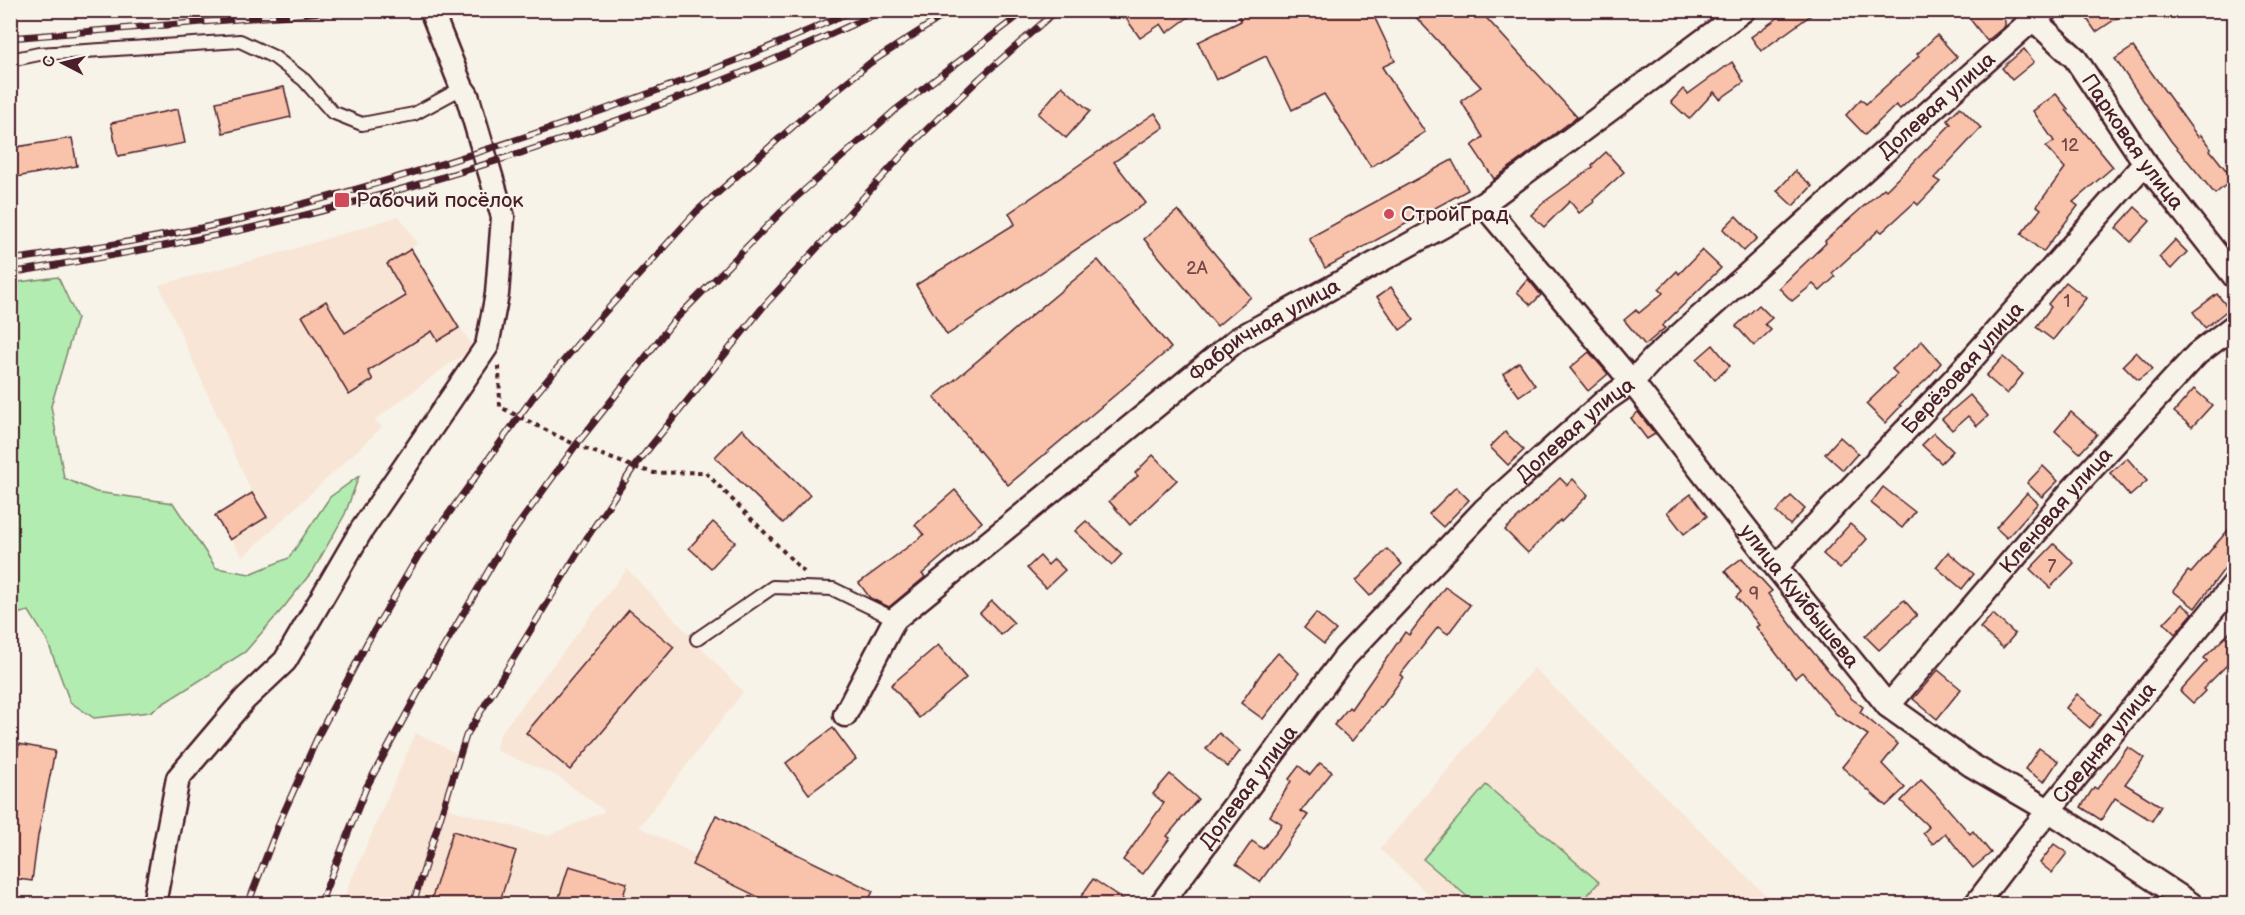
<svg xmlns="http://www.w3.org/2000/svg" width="2245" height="915" font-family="'Balsamiq Sans',sans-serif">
<rect width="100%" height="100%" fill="#f7f3e8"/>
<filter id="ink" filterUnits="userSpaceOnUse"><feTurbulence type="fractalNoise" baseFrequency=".0167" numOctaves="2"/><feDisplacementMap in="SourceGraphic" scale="12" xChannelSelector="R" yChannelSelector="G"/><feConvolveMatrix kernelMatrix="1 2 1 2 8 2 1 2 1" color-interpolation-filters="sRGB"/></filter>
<g filter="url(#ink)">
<!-- built -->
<g fill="#f8e5d6">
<polygon points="399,216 417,243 411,249 474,349 449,364 375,420 382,427 243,557 215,516 252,493 159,285 287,251"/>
<polygon points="627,569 743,692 639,827 697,855 716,815 873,891 867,904 343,904 349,885 416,733 462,756 449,809 548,836 605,811 557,776 495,750 500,734"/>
<polygon points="1534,668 1775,904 1439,904 1380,849"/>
</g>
<!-- green -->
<g fill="#b3ecb0" stroke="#7e866e" stroke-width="1.5">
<polygon points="58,277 77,318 51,406 64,478 96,492 173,503 216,568 250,574 289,558 330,497 359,476 345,514 314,569 284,607 245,652 150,712 94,718 70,702 47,640 29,611 11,615 11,283"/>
<polygon points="1486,785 1599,882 1580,904 1476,904 1423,859"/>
</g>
<!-- building -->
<g fill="#f9c3ab" stroke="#4a1f2b" stroke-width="1.5">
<polygon points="1120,10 1198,10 1167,33 1161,24 1140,38"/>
<polygon points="1237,10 1371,10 1395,61 1382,67 1425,132 1371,167 1324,94 1292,110 1266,56 1216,80 1198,42 1241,21"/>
<polygon points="1409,10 1479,10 1577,117 1494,179 1472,146 1483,137 1461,101 1481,87"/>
<polygon points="1789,10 1818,10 1761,51 1751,37"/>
<polygon points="1963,10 1996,10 2005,21 2005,26 1987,41"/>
<polygon points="2081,10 2129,10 2096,32"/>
<polygon points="1937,35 1957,57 1900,109 1896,105 1865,135 1846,115 1861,99 1866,104 1919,56 1917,54"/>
<polygon points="2133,47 2198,137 2201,135 2211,149 2210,150 2233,179 2215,194 2171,141 2115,59"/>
<polygon points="2024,49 2034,62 2012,80 2002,68"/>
<polygon points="1732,62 1744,82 1720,99 1714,92 1689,119 1671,102 1683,89 1688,94"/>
<polygon points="1062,86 1090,111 1066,138 1038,114"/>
<polygon points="284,87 291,117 223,133 216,102"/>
<polygon points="2056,94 2068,109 2066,110 2113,167 2073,202 2078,206 2043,252 2021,234 2041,209 2037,206 2065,168 2046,147 2054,141 2033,111"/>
<polygon points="1960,107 1981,128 1934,178 1940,182 1918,205 1915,202 1882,232 1879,230 1832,273 1835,277 1820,291 1813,284 1792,301 1779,288 1826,243 1825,241 1884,188 1886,190 1909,167 1951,124 1947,120"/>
<polygon points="178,109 185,143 118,156 111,123"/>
<polygon points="1155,113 1164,127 1114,162 1146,203 947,335 916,285 1015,224 1009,213"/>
<polygon points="72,138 77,166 10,178 10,148"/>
<polygon points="1606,152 1624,172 1593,200 1594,202 1579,213 1570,201 1544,227 1531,215 1544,202 1593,167 1592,165"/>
<polygon points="1452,160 1468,190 1325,268 1309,238"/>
<polygon points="1795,171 1812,186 1793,206 1777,191"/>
<polygon points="2135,207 2150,221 2131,242 2116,228"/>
<polygon points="1178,210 1251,297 1217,326 1144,239"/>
<polygon points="1736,216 1757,238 1744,251 1723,229"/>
<polygon points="2175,240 2187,252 2171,269 2159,257"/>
<polygon points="411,249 459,328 438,341 432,331 368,371 373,380 349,395 302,316 326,301 345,333 406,296 387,264"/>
<polygon points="1702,250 1721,268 1662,326 1665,328 1645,345 1624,320 1636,310 1639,313 1663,293 1659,289 1677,271 1679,274"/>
<polygon points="1098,260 1171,348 1008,485 934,397"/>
<polygon points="1528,279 1541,295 1531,305 1517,292"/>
<polygon points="2066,282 2086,298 2053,340 2036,327 2051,307 2048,304"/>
<polygon points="1391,287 1414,320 1400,330 1377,297"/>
<polygon points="2217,294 2229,309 2205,328 2193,312"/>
<polygon points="1759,305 1772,318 1765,324 1771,330 1754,346 1736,326"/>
<polygon points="1922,341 1941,363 1929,377 1899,405 1901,406 1885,423 1866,404 1897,374 1892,369"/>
<polygon points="1713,345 1730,366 1715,380 1697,359"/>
<polygon points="1589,352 1608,374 1588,391 1570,368"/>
<polygon points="2136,352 2153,369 2138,380 2123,365"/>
<polygon points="2003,357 2023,374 2007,394 1986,376"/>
<polygon points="1519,362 1535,385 1519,396 1503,374"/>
<polygon points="2194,389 2212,405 2192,427 2174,412"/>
<polygon points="1970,395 1988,416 1977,426 1968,416 1952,430 1942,419"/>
<polygon points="1638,412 1655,434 1647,439 1631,418"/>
<polygon points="2071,412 2097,434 2080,453 2055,431"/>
<polygon points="742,429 810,495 783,523 715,457"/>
<polygon points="1505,432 1524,450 1508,465 1490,447"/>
<polygon points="1934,433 1953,451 1941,463 1922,445"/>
<polygon points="1840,437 1858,453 1843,470 1825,454"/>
<polygon points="1153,455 1177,480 1130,525 1109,501 1138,476 1135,473"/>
<polygon points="2127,458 2147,481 2130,496 2110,473"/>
<polygon points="2043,466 2058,481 2042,497 2027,483"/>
<polygon points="1560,478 1567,485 1573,479 1588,495 1561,522 1560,520 1528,553 1505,530"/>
<polygon points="1456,487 1469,500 1443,527 1429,514"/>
<polygon points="1883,487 1915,512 1902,528 1871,503"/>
<polygon points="955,490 982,522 922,574 925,577 889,607 870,598 859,583 924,535 915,525"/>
<polygon points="252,493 267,517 230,540 215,516"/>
<polygon points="2027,493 2038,503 2007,538 1996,528"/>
<polygon points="1691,494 1707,516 1684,534 1667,512"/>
<polygon points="1791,496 1805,509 1790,525 1776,512"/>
<polygon points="1086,521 1122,554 1112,565 1075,531"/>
<polygon points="713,522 735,542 711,568 689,548"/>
<polygon points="2235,522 2235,559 2225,568 2195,608 2173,591 2188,571 2191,573"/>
<polygon points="1850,524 1867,539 1840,569 1823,554"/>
<polygon points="2054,544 2074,563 2050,588 2030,569"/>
<polygon points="1387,549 1402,564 1370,596 1356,581"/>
<polygon points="1948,552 1974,574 1962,589 1936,567"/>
<polygon points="1040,556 1048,565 1054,559 1065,570 1046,588 1027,568"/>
<polygon points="1742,558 1772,591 1768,594 1798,634 1852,699 1863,707 1860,712 1898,744 1882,764 1905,788 1886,806 1842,767 1868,735 1836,714 1802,672 1795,678 1756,627 1759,625 1736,597 1741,592 1725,571"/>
<polygon points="1445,587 1470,605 1448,634 1438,627 1400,675 1403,677 1381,708 1380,707 1352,741 1334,725 1349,707 1351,709 1405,632 1409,635"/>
<polygon points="1904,600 1917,615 1879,650 1865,636"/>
<polygon points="992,601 1014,623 1001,635 980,613"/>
<polygon points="2182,604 2193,613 2175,634 2164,623"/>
<polygon points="629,610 674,647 570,770 526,733"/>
<polygon points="1316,613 1336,630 1324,644 1304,628"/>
<polygon points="1993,614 2015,634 2003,648 1980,628"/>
<polygon points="2235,627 2235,657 2203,689 2205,691 2193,703 2180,691 2207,661 2204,658"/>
<polygon points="938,645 966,678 919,718 891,685"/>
<polygon points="1278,653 1299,673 1263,719 1241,703 1265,668"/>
<polygon points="1938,670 1961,689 1937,719 1913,699"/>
<polygon points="2077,694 2101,714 2090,728 2066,708"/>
<polygon points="833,728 856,759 809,794 786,763"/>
<polygon points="1219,733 1240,751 1228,767 1206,749"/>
<polygon points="19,744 55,751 38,836 32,881 10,878 10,785"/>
<polygon points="2128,747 2144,758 2125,784 2161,806 2152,821 2115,798 2101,820 2081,807 2094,787 2097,789"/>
<polygon points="2039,748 2058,761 2044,782 2025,769"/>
<polygon points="1320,763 1332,772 1301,811 1308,815 1260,882 1236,864 1252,841 1263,849 1282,824 1270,816 1291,781 1289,779 1299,766 1310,775"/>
<polygon points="1170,774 1198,799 1167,836 1170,838 1143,874 1123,860 1164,803 1153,794"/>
<polygon points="1921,780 1936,795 1970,834 1973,831 1991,853 1973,868 1945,833 1933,844 1923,833 1929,827 1901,801"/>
<polygon points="716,815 873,891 867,904 773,904 692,865"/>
<polygon points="453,831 516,851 499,904 430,904"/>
<polygon points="2054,844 2067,853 2052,873 2040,863"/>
<polygon points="569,866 627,883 621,904 557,904"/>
<polygon points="1093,879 1130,904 1076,904"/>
</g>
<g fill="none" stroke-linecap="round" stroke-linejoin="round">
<defs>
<g id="lane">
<polyline points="10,60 39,54 240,41 274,57 304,80 332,112 362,124 414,114 462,88"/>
<polyline points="697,639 773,587 833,589 895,619"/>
</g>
<g id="street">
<path id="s1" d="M2027 10 2033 19 2075 58 2145 163 2234 276"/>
<path id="s2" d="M1483 204 1632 382 1776 567 1888 706 1971 765 2050 811 2191 904"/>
<path id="s3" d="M1776 567 1955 378 2145 163"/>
<path id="s4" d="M1888 706 2072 490 2197 354 2234 326"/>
<path id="s5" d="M845 715 895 619 1238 339 1483 204 1744 10"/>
<polyline points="154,904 178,778 245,699 285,661 361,531 487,346 497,294 503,217 467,95 462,88 431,10"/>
<path id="s6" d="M1161 904 1345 657 1484 510 1606 400 1632 382 1653 359 2033 19 2046 10"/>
<path id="s7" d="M1976 904 2028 836 2234 584"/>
</g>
</defs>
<!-- lane casing -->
<use href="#lane" stroke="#4a1f2b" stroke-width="16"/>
<!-- street casing -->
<use href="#street" stroke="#4a1f2b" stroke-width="27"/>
<!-- path -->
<polyline stroke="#4a1f2b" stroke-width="4" stroke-dasharray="4.5 4.5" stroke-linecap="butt" points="499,366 500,407 576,445 634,467 654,473 705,472 805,573"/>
<!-- lane -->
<use href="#lane" stroke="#f7f3e8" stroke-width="12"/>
<!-- street -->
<use href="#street" stroke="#f7f3e8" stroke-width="22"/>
<defs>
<g id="rail">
<polyline points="10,38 348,10"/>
<path d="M10 260C85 249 160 238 233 221 360 192 484 152 606 109 690 79 773 48 854 10"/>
<path d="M10 273C122 254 234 235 344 205 478 169 612 126 741 73 789 54 836 32 884 10"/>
<polyline points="248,904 280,821 319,734 368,641 418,556 534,396 596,322 697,211 807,114 870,63 952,10"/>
<polyline points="320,904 366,788 432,667 503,546 576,445 638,367 672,323 791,202 894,111 1026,10"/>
<polyline points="413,904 466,736 588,536 634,467 763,307 916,140 980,78 1057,10"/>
</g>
</defs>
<!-- rail casing -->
<use href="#rail" stroke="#4a1f2b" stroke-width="7"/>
<!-- rail -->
<use href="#rail" stroke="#f7f3e8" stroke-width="4.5" stroke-dasharray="14" stroke-linecap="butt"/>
</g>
</g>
<!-- markers -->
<g fill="#d1495b" stroke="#f7f3e8" stroke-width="2">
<rect x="334" y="192" width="16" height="16" rx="3"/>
<circle cx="1389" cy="214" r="6"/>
</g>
<g text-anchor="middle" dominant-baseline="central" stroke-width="4.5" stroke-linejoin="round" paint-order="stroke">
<!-- number labels -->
<g font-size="18" fill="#76484b">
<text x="2070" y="145">12</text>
<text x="1197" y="268">2А</text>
<text x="2067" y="301">1</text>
<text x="2052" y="566">7</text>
<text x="1754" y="594">9</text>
</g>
<!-- street labels -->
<g font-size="21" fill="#4a1f2b" stroke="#f7f3e8">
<text stroke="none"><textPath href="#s6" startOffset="1118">Долевая улица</textPath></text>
<text stroke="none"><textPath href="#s1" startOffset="170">Парковая улица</textPath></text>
<text stroke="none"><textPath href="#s5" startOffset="578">Фабричная улица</textPath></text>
<text stroke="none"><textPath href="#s3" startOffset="273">Берёзовая улица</textPath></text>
<text stroke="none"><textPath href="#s6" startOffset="632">Долевая улица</textPath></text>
<text stroke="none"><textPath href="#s4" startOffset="258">Кленовая улица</textPath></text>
<text stroke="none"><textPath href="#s2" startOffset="504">улица Куйбышева</textPath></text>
<text stroke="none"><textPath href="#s7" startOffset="206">Средняя улица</textPath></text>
<text stroke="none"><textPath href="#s6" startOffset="146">Долевая улица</textPath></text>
</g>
<!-- poi labels -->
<g font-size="21" fill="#4a1f2b" stroke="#f7f3e8" text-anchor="start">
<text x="356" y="200">Рабочий посёлок</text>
<text x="1401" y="214">СтройГрад</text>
</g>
</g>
<!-- margin -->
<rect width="2245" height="915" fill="none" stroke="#f7f3e8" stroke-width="36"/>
<rect x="18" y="18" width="2209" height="879" fill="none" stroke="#4a1f2b" stroke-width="2" filter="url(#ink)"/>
<!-- north arrow -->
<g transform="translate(63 63) rotate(277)" stroke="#f7f3e8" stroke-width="4.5" paint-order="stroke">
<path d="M0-4.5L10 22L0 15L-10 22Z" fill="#4a1f2b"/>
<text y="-9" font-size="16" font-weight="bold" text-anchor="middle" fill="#4a1f2b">С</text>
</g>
</svg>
